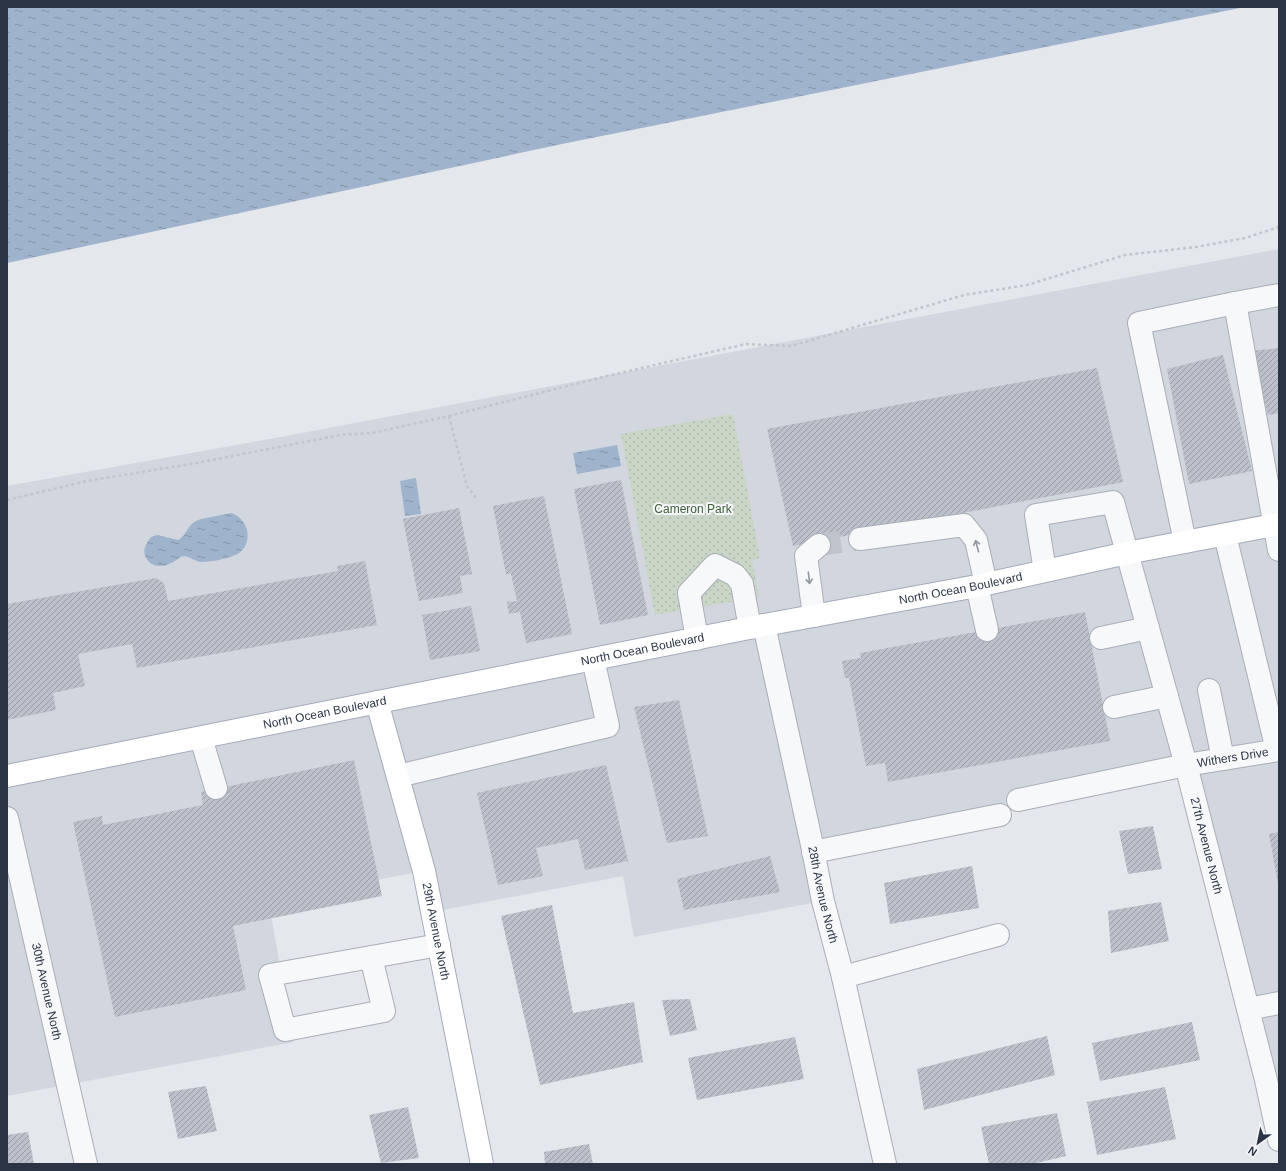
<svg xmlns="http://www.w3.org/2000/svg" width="1286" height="1171" font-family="Helvetica,sans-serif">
<defs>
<pattern id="grass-dots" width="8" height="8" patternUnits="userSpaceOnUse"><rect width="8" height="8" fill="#c9d6c5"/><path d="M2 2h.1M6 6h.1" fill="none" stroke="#adb8ab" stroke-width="1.8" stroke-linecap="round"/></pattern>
<pattern id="water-ripples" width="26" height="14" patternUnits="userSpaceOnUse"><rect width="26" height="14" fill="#9fb4cc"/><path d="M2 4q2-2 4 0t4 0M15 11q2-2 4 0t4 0" fill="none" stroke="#8293a7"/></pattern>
<pattern id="building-hatch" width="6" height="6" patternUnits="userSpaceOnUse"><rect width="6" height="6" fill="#bbc0ca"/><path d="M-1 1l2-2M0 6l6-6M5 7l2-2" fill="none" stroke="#989da6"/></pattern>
</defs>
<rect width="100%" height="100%" fill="#e4e7ec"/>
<!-- built -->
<polygon fill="#d2d6de" points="1279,249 1279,1077 1266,1080 1185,765 812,845 823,901 634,937 623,876 432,912 424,871 268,900 294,1042 7,1096 7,486 286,436"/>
<!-- grass -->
<polygon fill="url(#grass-dots)" points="733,414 760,558 752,560 759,597 655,615 621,434"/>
<!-- water -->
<g fill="url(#water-ripples)">
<polygon points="7,7 1245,7 562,144 7,263"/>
<polygon points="617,445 621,466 577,474 573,453"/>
<polygon points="416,478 421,514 405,516 400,481"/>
<path d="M231 513C252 520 254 549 233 556 226 559 209 562 202 562 196 562 190 557 184 556 179 557 176 561 171 563 162 568 151 567 146 558 142 550 146 544 151 537L157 535 178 540C185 537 187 528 193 523 200 517 221 516 231 513Z"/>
</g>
<!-- building -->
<g fill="url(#building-hatch)">
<polygon points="1279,348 1279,413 1268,415 1252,351"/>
<polygon points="1223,355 1252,471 1189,484 1167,369"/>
<polygon points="1097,368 1123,482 793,546 767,429"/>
<polygon points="621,480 648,615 600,625 574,489"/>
<polygon points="544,496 572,634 526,643 520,612 509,614 507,602 517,601 511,574 506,574 493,506"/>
<polygon points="459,508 472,574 460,576 463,593 419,601 403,519"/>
<polygon points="365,561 377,625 137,668 132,644 78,654 85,686 53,693 56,710 7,720 7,604 156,578 164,583 168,601 338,571 337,566"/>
<polygon points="471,606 480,651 430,660 422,615"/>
<polygon points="1085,612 1110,741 888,782 885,763 866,766 849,678 845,678 842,661 861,658 860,653"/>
<polygon points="679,700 708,836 667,843 634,707"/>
<polygon points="354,760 382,896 233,926 246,990 115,1017 73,822 102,816 103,825 203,805 201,792"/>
<polygon points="606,765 628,861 585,870 578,839 536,848 543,876 498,885 477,793"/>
<polygon points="1153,826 1162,869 1128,874 1119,831"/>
<polygon points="1279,832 1279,884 1278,884 1269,834"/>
<polygon points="770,856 780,892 684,910 677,879"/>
<polygon points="972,866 979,908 890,924 884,883"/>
<polygon points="1161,902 1169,941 1111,953 1108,911"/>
<polygon points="552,905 573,1013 634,1002 643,1062 540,1085 501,916"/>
<polygon points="690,999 697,1030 670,1036 662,1000"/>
<polygon points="1192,1022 1200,1060 1100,1081 1092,1043"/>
<polygon points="1047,1036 1055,1075 924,1110 917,1069"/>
<polygon points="795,1037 804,1079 697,1100 688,1058"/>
<polygon points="206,1086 217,1131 178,1139 168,1092"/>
<polygon points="1165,1087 1176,1139 1097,1155 1087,1102"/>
<polygon points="408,1107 419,1158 381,1163 369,1115"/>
<polygon points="1057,1113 1066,1156 1032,1164 989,1164 981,1127"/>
<polygon points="28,1132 34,1164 7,1164 7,1135"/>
<polygon points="589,1144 593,1164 545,1164 544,1152"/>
</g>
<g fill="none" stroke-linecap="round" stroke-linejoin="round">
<!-- minor-tunnel -->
<polyline stroke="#bfc3cb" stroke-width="22" stroke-dasharray="22 11" stroke-linecap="butt" points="819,545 860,539"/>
<defs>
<g id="minor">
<polyline points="1235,303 1279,295"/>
<polyline points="1225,535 1277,750"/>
<polyline points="860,539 964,525 976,540 986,584"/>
<polyline points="1185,542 1139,323 1235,303 1279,550"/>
<path id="s1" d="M1045 571 1036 515 1113 502 1186 765 1266 1080 1279 1140"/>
<polyline points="977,586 987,630"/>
<polyline points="814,616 806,556 819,545"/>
<path id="s2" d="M764 625 812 845 823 901 843 977 885 1164"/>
<polyline points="1101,638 1148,628"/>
<polyline points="697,639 689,593 715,565 735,575 742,584 750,628"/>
<polyline points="1209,690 1223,759"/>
<polyline points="1114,707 1167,696"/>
<polyline points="201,738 216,788"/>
<polyline points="398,776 608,726 593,659"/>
<path id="s3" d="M1018 800 1186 765 1279 750"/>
<path id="s4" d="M7 818 86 1164"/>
<polyline points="813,852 1000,815"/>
<polyline points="371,957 384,1011 285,1030 270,975 439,945"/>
<polyline points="843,977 998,935"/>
<polyline points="1248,1009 1279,1003"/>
</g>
<g id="major">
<path id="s5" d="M377 702 424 871 482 1164"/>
<path id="s6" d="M7 776 764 625 977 586 1127 553 1279 524"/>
</g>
</defs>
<!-- minor casing -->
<use href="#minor" stroke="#a9aeb7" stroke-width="24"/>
<!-- major casing -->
<use href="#major" stroke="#a3abb8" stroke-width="24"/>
<!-- path -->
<g stroke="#c2c5cb" stroke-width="2.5" stroke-dasharray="3 3" stroke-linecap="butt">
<polyline points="449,416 467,486 476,498"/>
<polyline points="7,500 87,481 197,463 340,435 372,433 449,416 607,376 746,344 791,346 964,295 1027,285 1125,255 1196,247 1245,238 1279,227"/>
</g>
<!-- minor -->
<use href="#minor" stroke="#f7f8fa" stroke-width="22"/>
<!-- major -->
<use href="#major" stroke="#fff" stroke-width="22"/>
</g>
<!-- one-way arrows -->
<defs><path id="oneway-shaft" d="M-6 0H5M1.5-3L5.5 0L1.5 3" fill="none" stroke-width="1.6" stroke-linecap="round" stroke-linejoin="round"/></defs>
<g stroke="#9196a0">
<use href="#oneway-shaft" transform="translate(977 546) rotate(-105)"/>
<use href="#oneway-shaft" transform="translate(809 578) rotate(83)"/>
</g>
<g text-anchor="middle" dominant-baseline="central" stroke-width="4" stroke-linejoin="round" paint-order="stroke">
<!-- park labels -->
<g font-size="12" fill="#3f6138" stroke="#f4f6f9">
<text x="693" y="509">Cameron Park</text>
</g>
<!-- street labels -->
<g font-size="12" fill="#2b3445" stroke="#f4f6f9">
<text stroke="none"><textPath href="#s6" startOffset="972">North Ocean Boulevard</textPath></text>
<text stroke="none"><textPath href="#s6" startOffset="648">North Ocean Boulevard</textPath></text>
<text stroke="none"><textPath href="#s6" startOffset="324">North Ocean Boulevard</textPath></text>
<text stroke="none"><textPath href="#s3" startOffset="219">Withers Drive</textPath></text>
<text stroke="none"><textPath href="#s1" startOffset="491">27th Avenue North</textPath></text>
<text stroke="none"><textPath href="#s2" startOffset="276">28th Avenue North</textPath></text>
<text stroke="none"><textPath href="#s5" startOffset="237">29th Avenue North</textPath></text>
<text stroke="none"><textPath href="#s4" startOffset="178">30th Avenue North</textPath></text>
</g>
</g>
<!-- border -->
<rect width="1286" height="1171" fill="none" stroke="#2b3445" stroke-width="16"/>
<!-- north arrow -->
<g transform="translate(1258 1143) rotate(213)" stroke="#f4f6f9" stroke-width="3" paint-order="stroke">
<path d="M0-3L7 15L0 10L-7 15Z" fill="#2b3445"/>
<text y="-6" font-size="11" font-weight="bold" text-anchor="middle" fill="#2b3445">N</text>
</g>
</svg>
